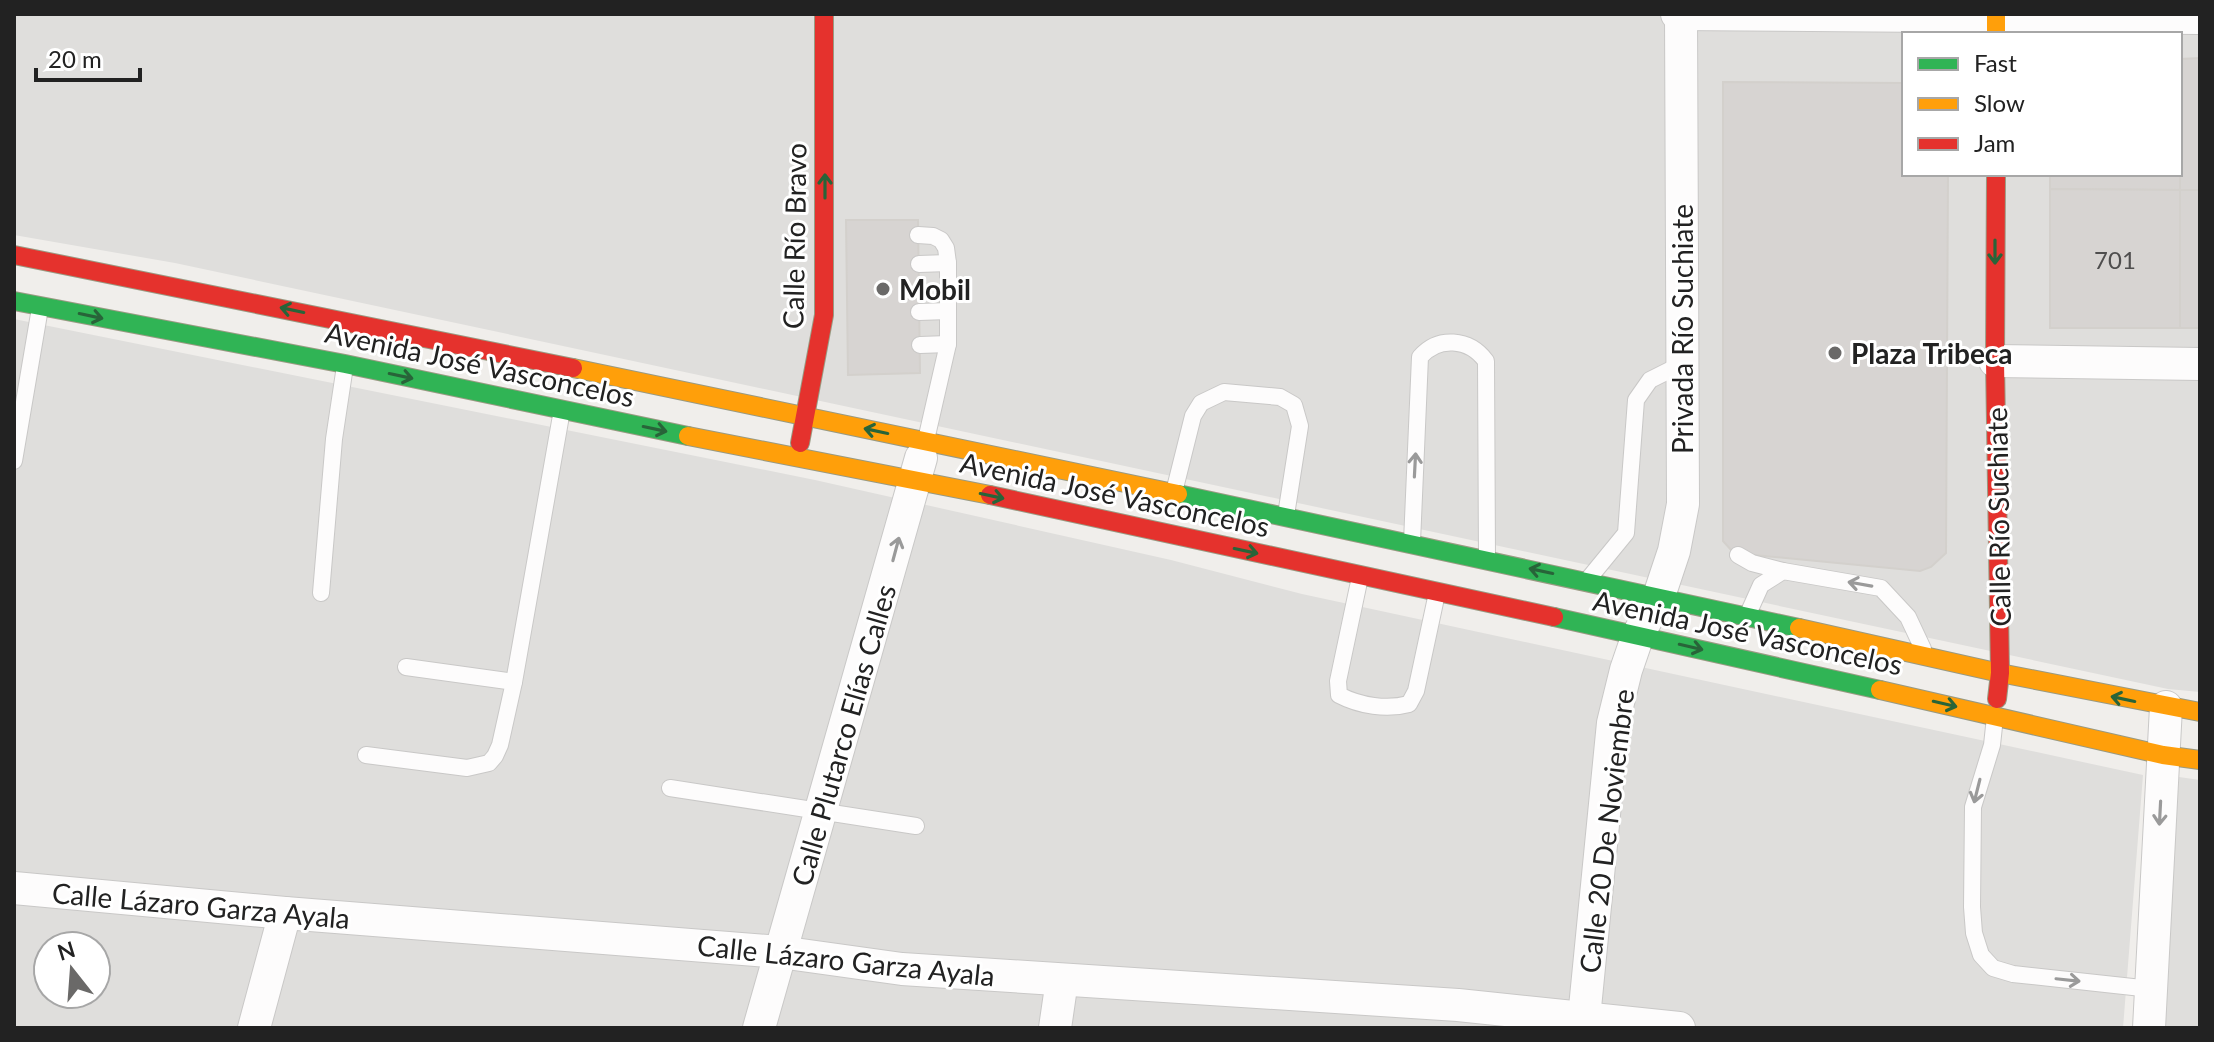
<svg xmlns="http://www.w3.org/2000/svg" width="2214" height="1042" font-family="Lato,sans-serif">
<rect width="100%" height="100%" fill="#f0eeeb"/>
<!-- residential -->
<g fill="#dfdedc" fill-rule="evenodd">
<path d="M14 14H2200V692L2168 689 175 263 14 235ZM1904 34H2180V174H1904Z"/>
<path d="M14 319 815 480 1171 560 1302 594 2143 775 2123 1028H14ZM48 946H96V994H48Z"/>
<polygon points="2179,777 2200,780 2200,1028 2162,1028"/>
</g>
<!-- building -->
<g fill="#d7d4d2" stroke="#d3d0cc" stroke-width="2">
<polygon points="2200,58 2200,190 2180,190 2180,59"/>
<polygon points="1723,82 1904,83 1904,174 1948,174 1946,553 1931,567 1920,571 1743,554 1733,552 1723,541"/>
<polygon points="2050,174 2180,174 2180,190 2050,189"/>
<polygon points="2050,189 2180,190 2180,328 2050,328"/>
<rect x="2180" y="190" width="20" height="138"/>
<polygon points="846,220 918,220 920,373 848,375"/>
</g>
<g fill="none" stroke-linecap="round" stroke-linejoin="round">
<defs>
<g id="lane">
<polyline points="918,235 933,236 941,240 946,248 948,263 948,344 926,440"/>
<polyline points="919,264 948,263"/>
<polyline points="919,312 948,311"/>
<polyline points="920,345 948,344"/>
<polyline points="14,461 40,308"/>
<polyline points="1174,492 1193,416 1201,403 1224,392 1280,397 1294,405 1300,426 1286,515"/>
<path d="M1412 542 1420 357C1438 336 1469 338 1486 361L1487 559"/>
<polyline points="1738,555 1752,563 1783,571"/>
<path d="M1360 577 1338 681 1339 695C1360 706 1387 710 1409 704L1416 691 1437 593"/>
<polyline points="1590,577 1626,533 1636,400 1650,380 1682,364"/>
<polyline points="321,593 334,439 345,366"/>
<polyline points="1748,614 1761,585 1783,571 1881,588 1908,617 1923,649"/>
<polyline points="406,667 514,682"/>
<polyline points="1995,717 1992,745 1973,807 1972,907 1974,933 1981,955 1993,968 2013,974 2151,989"/>
<polyline points="366,755 467,768 489,763 495,756 500,745 514,682 562,410"/>
<polyline points="670,788 916,826"/>
</g>
<g id="street">
<polyline points="1677,14 2200,18"/>
<polyline points="1995,361 2200,364"/>
<polyline points="14,888 285,913 780,952 902,969 1458,1005 1679,1028"/>
<polyline points="254,1028 285,913"/>
<polyline points="759,1028 921,458"/>
<polyline points="1055,1028 1062,980"/>
<polyline points="1583,1028 1613,723 1626,670 1638,635 1659,596 1674,551 1683,504 1681,14"/>
<polyline points="2149,1028 2166,707"/>
</g>
<g id="fast">
<polyline points="14,301 345,364 688,436"/>
<polyline points="1178,494 1799,628"/>
<polyline points="1554,617 1880,690"/>
</g>
<g id="slow">
<polyline points="1996,14 1996,34"/>
<polyline points="573,368 1178,494"/>
<polyline points="688,436 990,495"/>
<polyline points="1799,628 2000,673 2200,712"/>
<polyline points="1880,690 2163,755 2200,760"/>
</g>
<g id="jam">
<polyline points="1996,174 1995,361 2000,673 1997,699"/>
<polyline points="14,255 573,368"/>
<polyline points="800,443 824,315 824,14"/>
<polyline points="990,495 1554,617"/>
</g>
</defs>
<!-- lane casing -->
<use href="#lane" stroke="#c9c8c7" stroke-width="18"/>
<!-- street casing -->
<use href="#street" stroke="#c9c8c7" stroke-width="34"/>
<!-- fast casing -->
<use href="#fast" stroke="#999a82" stroke-width="20"/>
<!-- slow casing -->
<use href="#slow" stroke="#999a82" stroke-width="20"/>
<!-- jam casing -->
<use href="#jam" stroke="#999a82" stroke-width="20"/>
<!-- lane -->
<use href="#lane" stroke="#fdfcfc" stroke-width="16"/>
<!-- street -->
<use href="#street" stroke="#fdfcfc" stroke-width="32"/>
<!-- fast -->
<use href="#fast" stroke="#30b455" stroke-width="18"/>
<!-- slow -->
<use href="#slow" stroke="#ff9f0a" stroke-width="18"/>
<!-- jam -->
<use href="#jam" stroke="#e5322d" stroke-width="18"/>
</g>
<!-- one-way arrows -->
<defs><path id="oneway-shaft" d="M-6 0H5M1.5-3L5.5 0L1.5 3" fill="none" stroke-width="1.6" stroke-linecap="round" stroke-linejoin="round" transform="scale(2)"/></defs>
<g stroke="#286439">
<use href="#oneway-shaft" transform="translate(825 186) rotate(-90)"/>
<use href="#oneway-shaft" transform="translate(1995 252) rotate(90)"/>
<use href="#oneway-shaft" transform="translate(292 310) rotate(-168)"/>
<use href="#oneway-shaft" transform="translate(91 316) rotate(12)"/>
<use href="#oneway-shaft" transform="translate(401 376) rotate(12)"/>
<use href="#oneway-shaft" transform="translate(655 429) rotate(12)"/>
<use href="#oneway-shaft" transform="translate(876 431) rotate(-168)"/>
<use href="#oneway-shaft" transform="translate(992 496) rotate(12)"/>
<use href="#oneway-shaft" transform="translate(1246 551) rotate(12)"/>
<use href="#oneway-shaft" transform="translate(1541 571) rotate(-168)"/>
<use href="#oneway-shaft" transform="translate(1691 647) rotate(13)"/>
<use href="#oneway-shaft" transform="translate(2123 699) rotate(-168)"/>
<use href="#oneway-shaft" transform="translate(1945 704) rotate(13)"/>
</g>
<g stroke="#9a9a9a">
<use href="#oneway-shaft" transform="translate(1415 465) rotate(-87)"/>
<use href="#oneway-shaft" transform="translate(896 549) rotate(-75)"/>
<use href="#oneway-shaft" transform="translate(1860 584) rotate(-170)"/>
<use href="#oneway-shaft" transform="translate(1977 791) rotate(104)"/>
<use href="#oneway-shaft" transform="translate(2160 813) rotate(93)"/>
<use href="#oneway-shaft" transform="translate(2068 980) rotate(6)"/>
</g>
<!-- markers -->
<g fill="#6a6968" stroke="#fff" stroke-width="3">
<circle cx="883" cy="289" r="8"/>
<circle cx="1835" cy="353" r="8"/>
</g>
<g text-anchor="middle" dominant-baseline="central" stroke-width="6" stroke-linejoin="round" paint-order="stroke">
<!-- number labels -->
<g font-size="24" fill="#4f4e4e">
<text x="2115" y="259">701</text>
</g>
<!-- street labels -->
<g font-size="28" fill="#222" stroke="#fff">
<text transform="translate(794 236) rotate(-89)">Calle Río Bravo</text>
<text transform="translate(1682 329) rotate(-90)">Privada Río Suchiate</text>
<text transform="translate(480 364) rotate(12)">Avenida José Vasconcelos</text>
<text transform="translate(1115 494) rotate(12)">Avenida José Vasconcelos</text>
<text transform="translate(1998 517) rotate(-91)">Calle Río Suchiate</text>
<text transform="translate(1748 632) rotate(12)">Avenida José Vasconcelos</text>
<text transform="translate(843 735) rotate(-74)">Calle Plutarco Elías Calles</text>
<text transform="translate(1606 831) rotate(-83)">Calle 20 De Noviembre</text>
<text transform="translate(201 905) rotate(5)">Calle Lázaro Garza Ayala</text>
<text transform="translate(846 960) rotate(6)">Calle Lázaro Garza Ayala</text>
</g>
<!-- poi labels -->
<g font-size="28" font-weight="bold" fill="#222" stroke="#fff" text-anchor="start">
<text x="899" y="289">Mobil</text>
<text x="1851" y="353">Plaza Tribeca</text>
</g>
</g>
<!-- border -->
<rect width="2214" height="1042" fill="none" stroke="#222222" stroke-width="32"/>
<!-- legend -->
<rect x="1902" y="32" width="280" height="144" fill="#ffffff" stroke="#a7a7a7" stroke-width="2"/>
<rect x="1918" y="58" width="40" height="12" fill="#30b455" stroke="#a7a7a7" stroke-width="2"/>
<text x="1974" y="72" font-size="24" fill="#222222">Fast</text>
<rect x="1918" y="98" width="40" height="12" fill="#ff9f0a" stroke="#a7a7a7" stroke-width="2"/>
<text x="1974" y="112" font-size="24" fill="#222222">Slow</text>
<rect x="1918" y="138" width="40" height="12" fill="#e5322d" stroke="#a7a7a7" stroke-width="2"/>
<text x="1974" y="152" font-size="24" fill="#222222">Jam</text>
<!-- north arrow -->
<g transform="translate(72 970) rotate(343)"><circle r="38" fill="#ffffff" stroke="#a7a7a7" stroke-width="2"/>
<path d="M0-6L14 30L0 20L-14 30Z" fill="#6a6968"/>
<text y="-12" font-size="22" font-weight="bold" text-anchor="middle" fill="#222222">N</text>
</g>
<!-- scale -->
<path d="M36 68v12h104v-12" fill="none" stroke="#222222" stroke-width="4"/>
<text x="48" y="68" font-size="24" fill="#222222" stroke="#ffffff" stroke-width="6" paint-order="stroke">20 m</text>
</svg>
